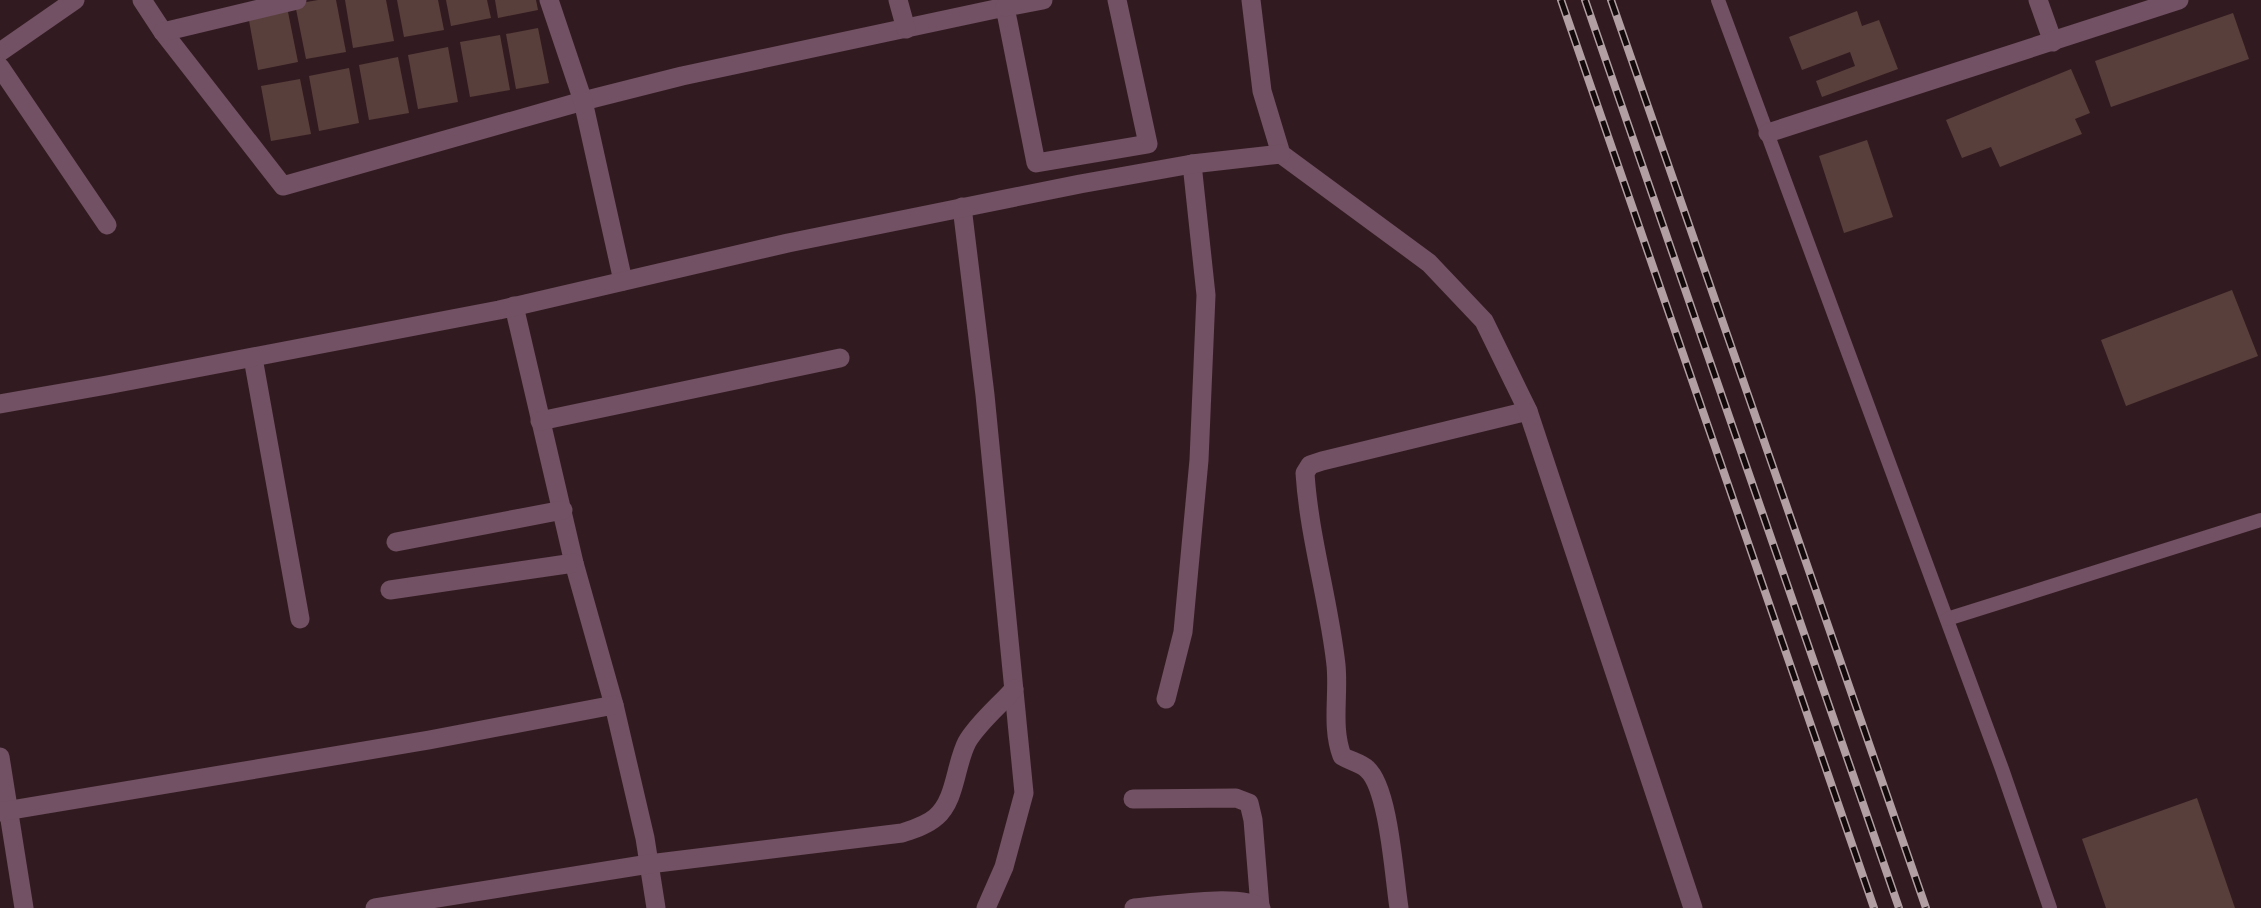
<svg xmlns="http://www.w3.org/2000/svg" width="2261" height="908" font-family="'Nunito Sans',sans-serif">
<rect width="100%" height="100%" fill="#321b20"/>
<!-- building -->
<g fill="#583f3b">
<polygon points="318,0 336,0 346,52 306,59 295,4"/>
<polygon points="345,0 386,0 394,41 353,48"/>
<polygon points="397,0 438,0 444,30 404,37"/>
<polygon points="446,0 487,0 491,18 451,26"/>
<polygon points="495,0 536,0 538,10 498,18"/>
<polygon points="287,7 298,62 258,70 248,15"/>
<polygon points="1857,11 1862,26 1879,20 1898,69 1822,97 1816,81 1855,66 1850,52 1802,70 1789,37"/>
<polygon points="2233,13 2249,59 2111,107 2095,61"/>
<polygon points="538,28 549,83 516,89 506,34"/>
<polygon points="500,35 510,90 470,97 460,42"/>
<polygon points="448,47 458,102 418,109 408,55"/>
<polygon points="398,57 409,113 369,120 359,65"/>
<polygon points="349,68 359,123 319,131 309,76"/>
<polygon points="2071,69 2090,113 2075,119 2082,134 2000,167 1991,147 1962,158 1946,120"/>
<polygon points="300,79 311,134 271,141 261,86"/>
<polygon points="1867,140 1893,217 1844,233 1819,156"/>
<polygon points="2232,290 2258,356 2126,406 2101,340"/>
<polygon points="2197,798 2235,908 2106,908 2082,839"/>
</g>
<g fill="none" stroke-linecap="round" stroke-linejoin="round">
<!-- service -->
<g stroke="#715163" stroke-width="14">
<polyline points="1718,0 2002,769 2050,908"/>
<polyline points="1947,619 2261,520"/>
</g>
<!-- minor -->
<g stroke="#715163" stroke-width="19">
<polyline points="142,0 163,32 283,186 583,101 682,76 1005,7 1036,163 1148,144 1117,0"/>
<polyline points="549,0 583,101 623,281"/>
<polyline points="898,0 906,29"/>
<polyline points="2038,0 2053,42"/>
<polyline points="1005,7 1043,0"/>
<polyline points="163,32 297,0"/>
<polyline points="0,52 75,0"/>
<polyline points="0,67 107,225"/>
<polyline points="1768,133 2179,0"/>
<polyline points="962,207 985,395 1024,793 1004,867 986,908"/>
<polyline points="514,306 574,563 614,705 645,838 656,908"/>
<polyline points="253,358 300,619"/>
<polyline points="540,421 840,358"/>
<polyline points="396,542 563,510"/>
<polyline points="390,590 574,563"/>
<polyline points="1166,699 1183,632 1199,460 1206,295 1192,164"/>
<polyline points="0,757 24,908"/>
<polyline points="1133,799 1236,798 1249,803 1253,820 1260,907"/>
<polyline points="0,812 429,740 614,705"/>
<path d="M375 908 649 864 902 833C914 829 927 825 936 817 956 800 955 765 967 742 978 723 999 706 1014 689"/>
<path d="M1134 908C1162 906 1241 893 1261 908"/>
<path d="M1399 908C1394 877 1389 788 1367 769 1361 763 1350 761 1342 756 1331 727 1339 696 1336 665 1329 601 1309 537 1305 473L1310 465 1322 461 1528 411"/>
</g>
<!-- tertiary -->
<g stroke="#715163" stroke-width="19">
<polyline points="1251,0 1262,91 1281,154 1429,263 1484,321 1528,411 1693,908"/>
<polyline points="0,404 107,385 499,310 788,243 1080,184 1192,164 1281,154"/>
</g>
<defs>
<g id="rail">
<polyline points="1561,0 1874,908"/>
<polyline points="1585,0 1899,908"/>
<polyline points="1611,0 1926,908"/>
</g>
</defs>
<!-- rail casing -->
<use href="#rail" stroke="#b19fa3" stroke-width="8"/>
<!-- rail -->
<use href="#rail" stroke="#13090b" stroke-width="5" stroke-dasharray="16" stroke-linecap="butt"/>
</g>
</svg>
